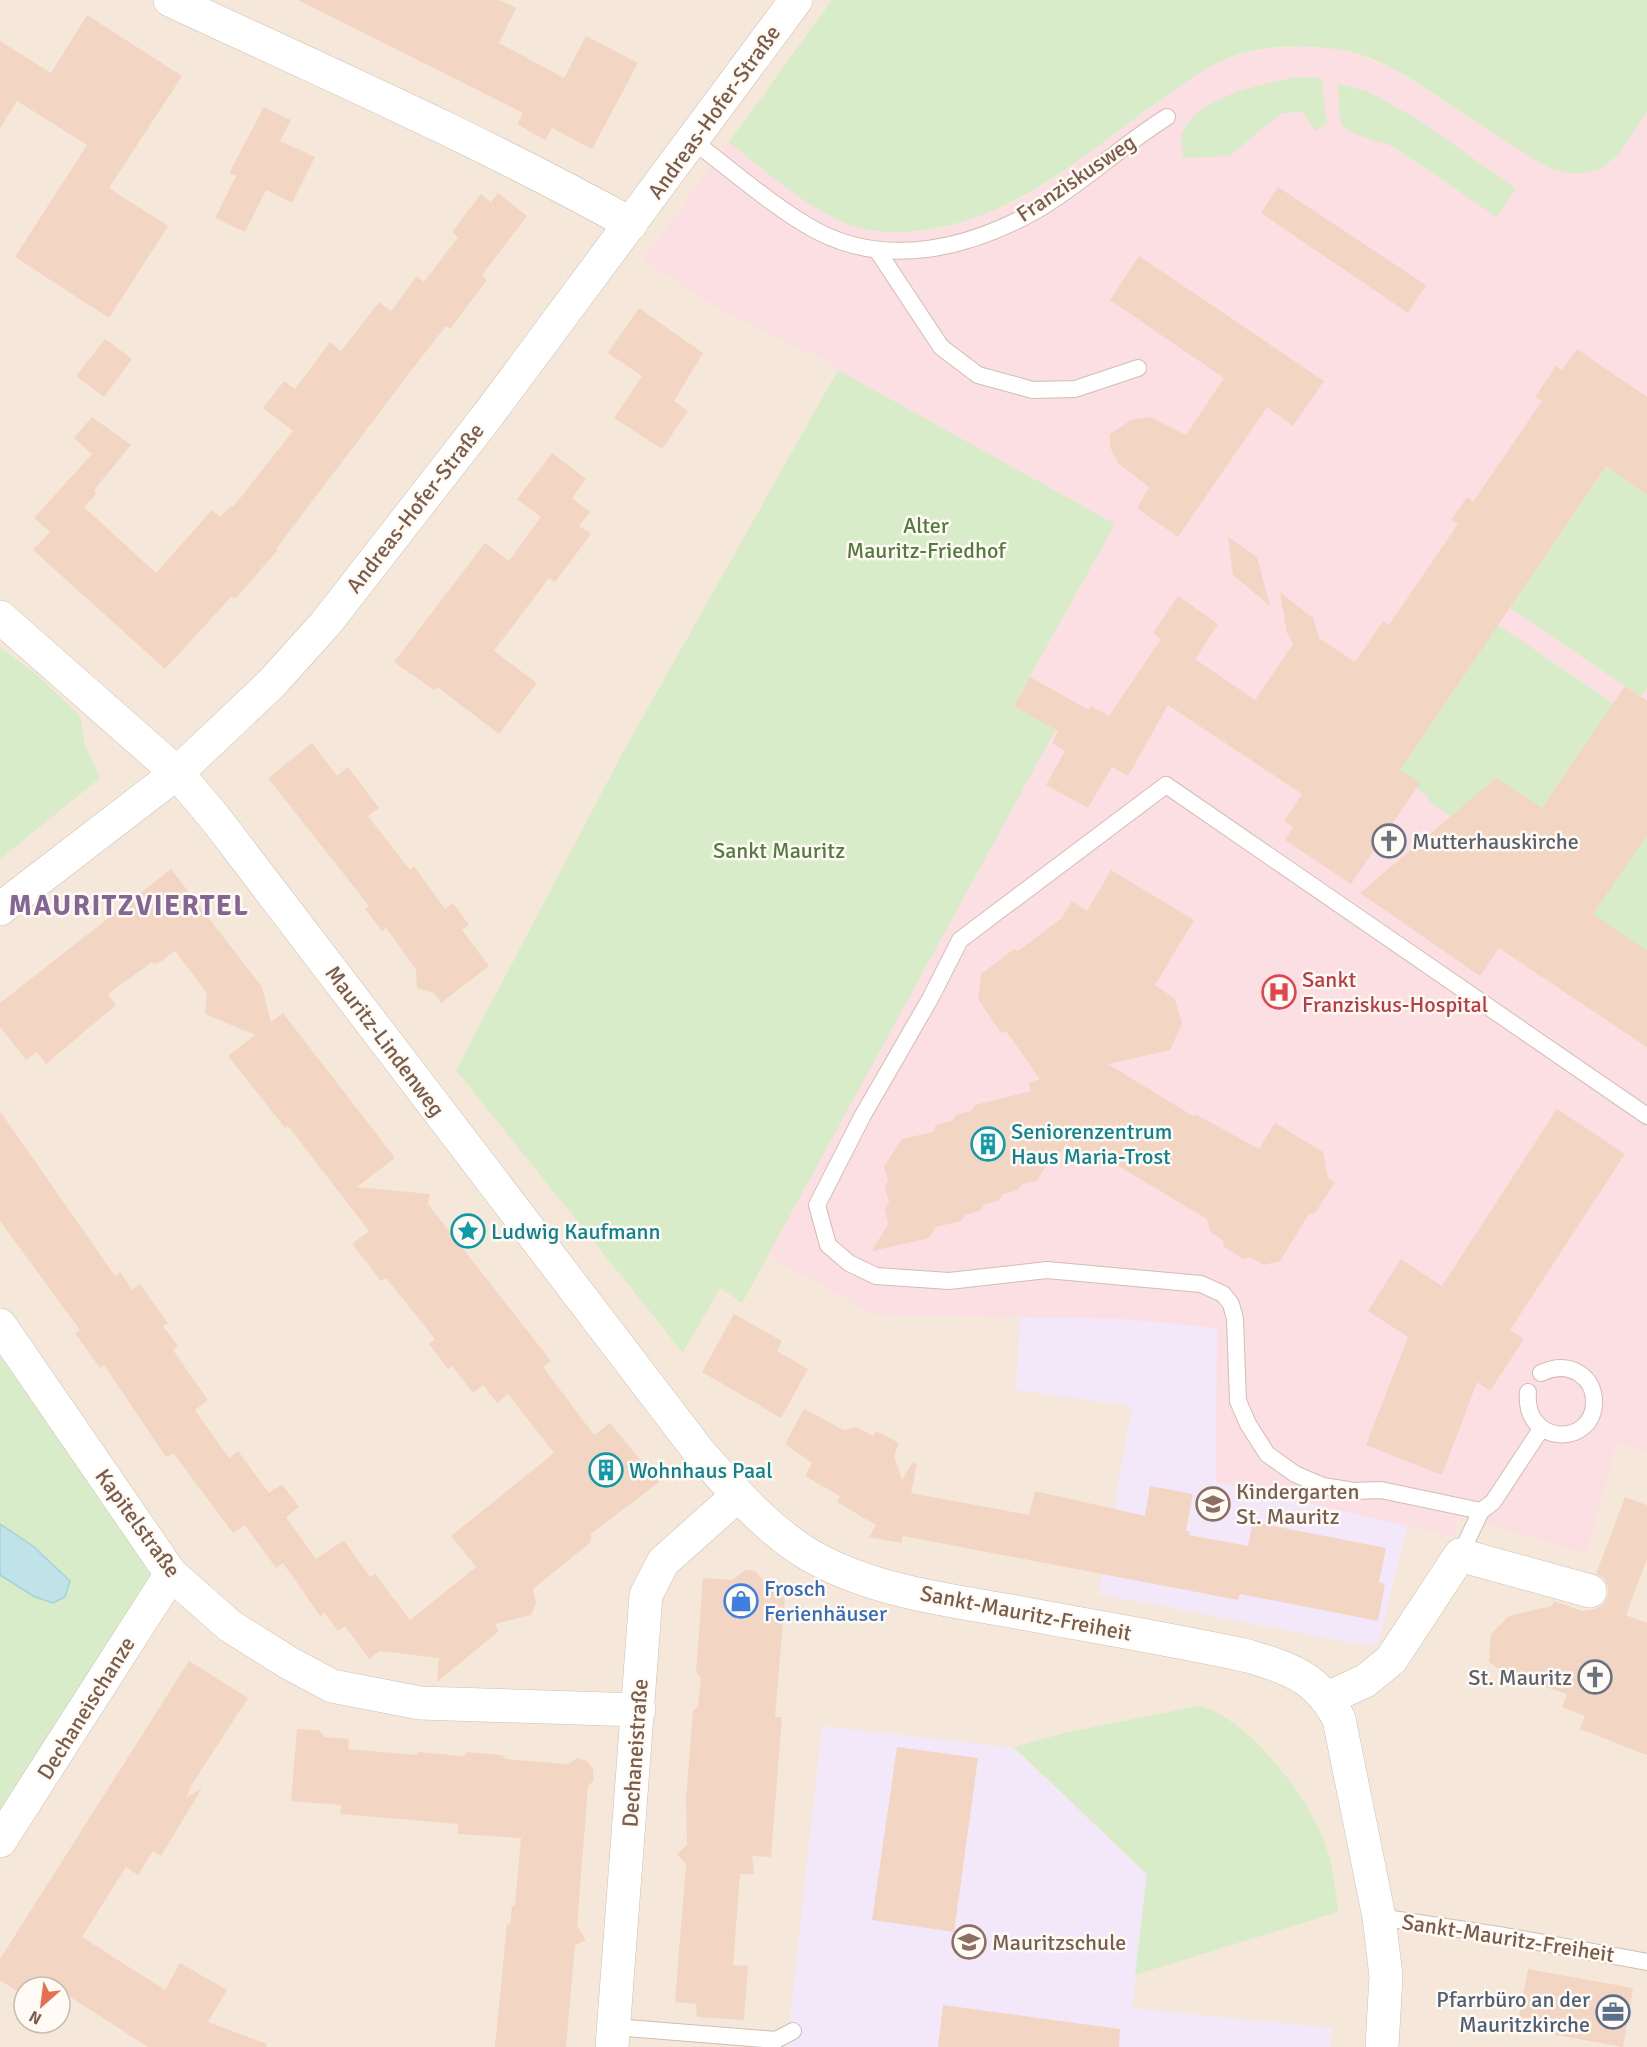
<svg xmlns="http://www.w3.org/2000/svg" width="1647" height="2047" font-family="Signika,sans-serif">
<rect width="100%" height="100%" fill="#fdf6ec"/>
<!-- residential -->
<path fill="#f5e8da" fill-rule="evenodd" d="M0 0H1647V2047H0ZM24 1987H60V2023H24Z"/>
<!-- education -->
<g fill="#f3e8fa">
<polygon points="1020,1317 1123,1319 1217,1328 1216,1481 1407,1526 1379,1641 1372,1646 1358,1644 1099,1594 1132,1406 1016,1390"/>
<polygon points="822,1726 1014,1748 1148,1876 1132,2008 1332,2028 1330,2047 787,2047"/>
</g>
<!-- medical -->
<polygon fill="#fbdfe3" points="1308,46 1343,50 1391,68 1529,156 1611,163 1647,112 1647,1452 1617,1442 1586,1553 1458,1516 1455,1537 1216,1482 1217,1328 1123,1319 875,1315 765,1254 1014,706 1115,524 838,370 839,367 718,308 643,260 729,142 785,186 839,221 921,231 951,226 1013,203 1047,184 1196,75 1226,59 1252,51"/>
<!-- green -->
<g fill="#d8ecc9">
<path d="M832 0H1647V112L1619 154 1601 169 1575 174 1547 167C1512 146 1478 123 1445 101 1412 80 1380 56 1341 50 1303 44 1262 44 1226 59 1200 70 1178 88 1155 104 1083 156 1016 217 925 230 897 234 864 233 838 220 798 201 763 169 729 142Z"/>
<path d="M1296 77 1321 78 1327 123 1315 131 1302 112 1282 113 1229 156 1183 158C1183 151 1180 140 1182 134 1194 97 1263 84 1296 77Z"/>
<polygon points="1337,83 1369,92 1422,122 1516,189 1497,217 1392,146 1349,132 1341,124"/>
<polygon points="838,370 1115,524 1014,705 1056,729 742,1303 720,1288 683,1353 456,1070 622,754"/>
<polygon points="1605,468 1615,470 1647,495 1647,688 1641,697 1510,608"/>
<polygon points="1498,625 1619,707 1517,860 1427,800 1429,797 1416,788 1420,783 1399,770"/>
<polygon points="0,647 35,673 80,716 85,745 100,778 0,859"/>
<polygon points="1647,835 1647,951 1590,913"/>
<polygon points="0,1335 159,1572 0,1830"/>
<path d="M1199 1706C1246 1717 1301 1789 1320 1831 1332 1857 1335 1884 1338 1912L1135 1975 1147 1874 1014 1747 1064 1733Z"/>
</g>
<!-- water -->
<polygon fill="#bfe3e8" stroke="#a5d3da" stroke-width="1.5" points="0,1524 33,1546 70,1581 65,1597 53,1603 35,1597 0,1575"/>
<!-- building -->
<g fill="#f3d5c3">
<polygon points="298,0 499,0 516,8 499,43 564,78 586,36 638,63 592,149 552,128 545,140 517,124 523,113"/>
<polygon points="87,15 182,76 109,188 168,226 109,318 15,257 87,145 17,101 0,128 0,41 51,73"/>
<polygon points="264,107 291,120 280,141 315,157 292,203 266,190 245,232 215,218 236,176 229,173"/>
<polygon points="1278,187 1426,285 1408,313 1261,213"/>
<polygon points="498,193 527,216 482,275 487,280 450,329 446,326 417,363 276,549 277,551 236,598 231,597 165,669 33,550 50,532 34,518 92,454 74,438 92,417 131,445 94,490 97,493 84,507 156,573 212,510 220,517 231,506 233,507 293,431 263,408 284,381 295,389 330,342 341,351 379,302 391,311 417,276 424,282 458,237 452,232 481,194 491,202"/>
<polygon points="1139,256 1324,381 1293,426 1267,407 1178,537 1137,508 1149,487 1118,463 1110,447 1110,434 1131,420 1150,417 1186,435 1224,378 1110,300"/>
<polygon points="639,308 703,353 674,401 688,411 662,449 614,418 642,376 608,353"/>
<polygon points="105,339 132,359 104,397 76,376"/>
<polygon points="1577,349 1647,397 1647,495 1606,466 1400,770 1420,783 1351,884 1285,840 1293,827 1284,821 1302,794 1168,705 1128,776 1112,767 1088,808 1046,785 1065,751 1052,743 1058,731 1014,706 1030,677 1089,710 1091,706 1109,716 1161,639 1153,633 1178,596 1218,624 1195,659 1255,700 1293,644 1287,633 1280,592 1311,617 1312,614 1319,638 1355,662 1383,621 1389,625 1458,524 1451,520 1467,497 1473,502 1542,401 1535,397 1556,366 1562,370"/>
<polygon points="552,453 586,479 572,498 590,512 579,526 591,534 555,582 549,578 494,651 537,683 499,734 437,687 434,690 394,662 485,543 509,561 541,517 517,499"/>
<polygon points="1228,537 1257,557 1270,606 1233,575"/>
<polygon points="1625,686 1647,701 1647,835 1593,914 1647,951 1647,1047 1499,948 1480,976 1360,893 1496,778 1542,808"/>
<polygon points="312,743 337,776 348,767 379,808 368,816 410,870 414,866 445,909 453,903 469,925 462,930 489,966 441,1003 434,993 417,988 416,969 386,928 382,931 365,909 369,906 268,778"/>
<polygon points="171,869 262,987 271,1022 283,1013 395,1158 357,1187 430,1194 428,1204 551,1361 543,1367 594,1435 610,1423 659,1482 591,1534 591,1542 533,1589 536,1603 531,1615 495,1624 499,1631 437,1682 439,1658 380,1651 369,1659 345,1626 338,1631 324,1612 321,1617 283,1563 276,1568 245,1525 233,1533 174,1454 166,1457 104,1365 100,1368 75,1333 80,1330 0,1221 0,1111 115,1276 120,1272 132,1290 140,1284 168,1323 163,1326 178,1346 173,1350 208,1400 195,1410 229,1458 238,1451 269,1493 282,1484 299,1507 286,1517 316,1559 344,1540 370,1577 375,1574 410,1620 476,1567 451,1536 554,1453 508,1394 497,1403 483,1385 473,1393 452,1366 448,1369 429,1344 435,1339 386,1278 381,1281 352,1244 369,1231 288,1126 285,1128 228,1056 255,1035 205,1014 207,993 175,951 160,962 154,964 152,962 108,994 116,1005 46,1064 37,1052 26,1060 0,1027 0,1003"/>
<polygon points="1111,870 1194,920 1155,985 1175,999 1182,1024 1170,1050 1108,1064 1193,1116 1197,1115 1259,1149 1275,1123 1323,1152 1328,1178 1335,1182 1315,1213 1309,1214 1280,1261 1264,1265 1250,1257 1244,1259 1224,1247 1223,1240 1210,1232 1207,1219 1105,1158 1100,1165 1066,1144 1054,1163 1046,1166 1037,1181 1022,1184 1018,1190 1003,1194 999,1201 984,1204 980,1211 965,1215 961,1221 936,1227 929,1238 872,1251 888,1224 885,1209 889,1202 885,1187 888,1181 884,1166 902,1139 933,1132 936,1125 952,1121 956,1115 971,1111 975,1105 1031,1091 1029,1083 1040,1079 1006,1031 1001,1033 978,999 981,974 1014,949 1018,951 1062,918 1072,901 1087,911"/>
<polygon points="1557,1109 1625,1154 1510,1330 1524,1339 1490,1391 1477,1382 1442,1475 1366,1445 1408,1337 1368,1311 1401,1259 1442,1286"/>
<polygon points="734,1314 782,1341 777,1351 808,1369 781,1418 702,1372"/>
<polygon points="804,1409 844,1430 857,1427 873,1436 876,1431 899,1443 894,1456 902,1480 912,1463 917,1464 911,1493 1029,1515 1035,1491 1145,1516 1150,1486 1193,1494 1186,1531 1190,1532 1189,1535 1248,1546 1253,1522 1386,1548 1379,1582 1385,1584 1378,1621 1240,1594 1238,1600 903,1536 901,1543 869,1537 876,1525 837,1502 840,1496 805,1476 812,1463 785,1444"/>
<polygon points="1625,1497 1647,1505 1647,1559 1626,1615 1647,1623 1647,1755 1580,1729 1585,1716 1562,1707 1567,1694 1504,1673 1489,1662 1491,1634 1509,1616 1552,1606 1554,1601 1582,1611 1595,1609 1604,1604 1608,1595 1608,1587 1604,1578 1596,1574"/>
<polygon points="745,1570 755,1571 766,1583 786,1585 775,1717 782,1717 771,1857 752,1856 754,1874 740,1874 733,1965 748,1966 744,2020 697,2017 696,2004 675,2002 686,1864 677,1854 687,1845 686,1799 693,1711 698,1706 701,1678 696,1672 703,1578 732,1580"/>
<polygon points="189,1661 248,1698 191,1786 186,1798 202,1788 161,1856 153,1851 138,1875 126,1867 82,1937 165,1990 180,1963 227,1990 208,2022 267,2044 266,2047 148,2047 67,1995 60,2006 60,1987 24,1987 24,1996 0,1980 0,1959"/>
<polygon points="297,1729 319,1730 325,1737 349,1739 348,1749 417,1755 417,1752 464,1756 467,1752 502,1755 506,1759 568,1764 577,1758 587,1761 593,1769 594,1780 588,1786 577,1926 586,1940 575,1945 566,2047 495,2047 507,1924 510,1925 512,1906 515,1906 521,1838 458,1834 458,1824 340,1814 341,1805 291,1801"/>
<polygon points="897,1747 978,1758 954,1932 872,1920"/>
<polygon points="1528,1969 1633,1988 1623,2047 1517,2028"/>
<polygon points="943,2005 1120,2029 1119,2047 938,2047"/>
</g>
<g fill="none" stroke-linecap="round" stroke-linejoin="round">
<defs>
<g id="lane">
<path d="M693 141C733 171 772 206 815 230 887 269 970 248 1037 210 1083 183 1122 145 1167 117"/>
<polyline points="877,250 941,347 978,375 1033,390 1075,389 1138,368"/>
<path d="M1528 1392C1523 1447 1595 1447 1594 1401 1594 1390 1589 1380 1580 1374 1567 1365 1554 1367 1541 1373"/>
<polyline points="1481,1511 1381,1490 1354,1491 1323,1486 1295,1474 1267,1454 1248,1424 1238,1401 1235,1319 1231,1304 1223,1294 1201,1284 1047,1270 949,1281 876,1276 849,1263 828,1245 817,1205 863,1115 930,999 960,940 1166,785 1647,1116"/>
<polyline points="1460,1555 1481,1511 1493,1502 1541,1429"/>
<polyline points="1379,1917 1505,1936 1647,1962"/>
<polyline points="614,2027 776,2040 793,2031"/>
</g>
<g id="street">
<path d="M170 0C325 72 482 141 631 224"/>
<path d="M0 617 177 773 215 818 700 1453C733 1490 769 1532 813 1557 872 1590 945 1600 1011 1611 1090 1626 1169 1639 1248 1656 1291 1669 1317 1677 1339 1719L1379 1917 1386 1976 1382 2047"/>
<polyline points="0,909 177,773 271,684 326,623 488,415 796,0"/>
<polyline points="0,1325 171,1574 230,1626 289,1663 332,1686 420,1703 639,1710"/>
<polyline points="1328,1698 1365,1681 1391,1660 1460,1555 1590,1591"/>
<polyline points="0,1841 171,1574"/>
<polyline points="612,2047 646,1595 663,1562 737,1496"/>
</g>
</defs>
<!-- lane casing -->
<use href="#lane" stroke="#d1beb0" stroke-width="18"/>
<!-- street casing -->
<use href="#street" stroke="#d1beb0" stroke-width="34"/>
<!-- lane -->
<use href="#lane" stroke="#fff" stroke-width="16"/>
<!-- street -->
<use href="#street" stroke="#fff" stroke-width="33"/>
</g>
<!-- icons -->
<defs>
<symbol id="church-ring" viewBox="-11 -11 22 22"><circle r="9.5" fill="#fffaf3" stroke="#6b7280" stroke-width="1.5"/><path d="M-1.2-6h2.4v3.5h3.3v2.4h-3.3V6h-2.4V-.1h-3.3v-2.4h3.3Z" fill="#6b7280"/></symbol>
<symbol id="hospital-ring" viewBox="-11 -11 22 22"><circle r="9.5" fill="#fffaf3" stroke="#e0444e" stroke-width="1.5"/><path d="M-5-5h3v3.5h4V-5h3V5h-3V1.5h-4V5h-3Z" fill="#e0444e"/></symbol>
<symbol id="building-ring" viewBox="-11 -11 22 22"><circle r="9.5" fill="#fffaf3" stroke="#0f9aa8" stroke-width="1.5"/><path d="M-4-6H4V6H1V3H-1V6H-4ZM-2.5-4.3h1.7v1.8h-1.7ZM.8-4.3h1.7v1.8H.8ZM-2.5-1h1.7V.8h-1.7ZM.8-1h1.7V.8H.8Z" fill="#0f9aa8"/></symbol>
<symbol id="sight-ring" viewBox="-11 -11 22 22"><circle r="9.5" fill="#fffaf3" stroke="#0f9aa8" stroke-width="1.5"/><path d="M0-6L1.8-2.2L6-1.7L2.9 1.2L3.7 5.4L0 3.3L-3.7 5.4L-2.9 1.2L-6-1.7L-1.8-2.2Z" fill="#0f9aa8"/></symbol>
<symbol id="school-ring" viewBox="-11 -11 22 22"><circle r="9.5" fill="#fffaf3" stroke="#8d6e63" stroke-width="1.5"/><path d="M0-5L7-2L0 1L-7-2ZM-4 1L0 2.5L4 1V4Q0 6-4 4Z" fill="#8d6e63"/></symbol>
<symbol id="shop-ring" viewBox="-11 -11 22 22"><circle r="9.5" fill="#fffaf3" stroke="#3f7fe0" stroke-width="1.5"/><path d="M-5-2.5h2.3a2.7 3.5 0 0 1 5.4 0H5L5.5 6h-11ZM-1.5-2.5h3a1.5 2.3 0 0 0-3 0Z" fill="#3f7fe0"/></symbol>
<symbol id="office-ring" viewBox="-11 -11 22 22"><circle r="9.5" fill="#fffaf3" stroke="#5c6f8a" stroke-width="1.5"/><path d="M-6-3h4V-5.5h4V-3h4V5H-6ZM-1-4.5V-3h2v-1.5ZM-6 0V1H6V0Z" fill="#5c6f8a"/></symbol>
</defs>
<g fill-rule="evenodd">
<use href="#church-ring" x="1370" y="822" width="38" height="38"/>
<use href="#hospital-ring" x="1260" y="973" width="38" height="38"/>
<use href="#building-ring" x="969" y="1125" width="38" height="38"/>
<use href="#sight-ring" x="449" y="1212" width="38" height="38"/>
<use href="#building-ring" x="587" y="1451" width="38" height="38"/>
<use href="#school-ring" x="1194" y="1485" width="38" height="38"/>
<use href="#shop-ring" x="722" y="1582" width="38" height="38"/>
<use href="#church-ring" x="1576" y="1658" width="38" height="38"/>
<use href="#school-ring" x="950" y="1923" width="38" height="38"/>
<use href="#office-ring" x="1594" y="1993" width="38" height="38"/>
</g>
<g text-anchor="middle" dominant-baseline="central" stroke-width="5" stroke-linejoin="round" paint-order="stroke">
<!-- street labels -->
<g font-size="22" fill="#7a5c4d" stroke="#fffaf3">
<text transform="translate(714 112) rotate(-54)">Andreas-Hofer-Straße</text>
<text transform="translate(1076 178) rotate(-34)">Franziskusweg</text>
<text transform="translate(415 508) rotate(-52)">Andreas-Hofer-Straße</text>
<text transform="translate(385 1041) rotate(53)">Mauritz-Lindenweg</text>
<text transform="translate(138 1523) rotate(54)">Kapitelstraße</text>
<text transform="translate(1026 1613) rotate(11)">Sankt-Mauritz-Freiheit</text>
<text transform="translate(86 1708) rotate(-58)">Dechaneischanze</text>
<text transform="translate(635 1753) rotate(-86)">Dechaneistraße</text>
<text transform="translate(1508 1938) rotate(9)">Sankt-Mauritz-Freiheit</text>
</g>
<!-- park labels -->
<g font-size="22" fill="#537a41" stroke="#fffaf3">
<text x="926" y="525">Alter<tspan x="926" dy="25">Mauritz-Friedhof</tspan></text>
<text x="779" y="850">Sankt Mauritz</text>
</g>
<!-- worship labels -->
<g font-size="22" fill="#5b616d" stroke="#fffaf3" text-anchor="start">
<text x="1412" y="841">Mutterhauskirche</text>
<text x="1572" y="1677" text-anchor="end">St. Mauritz</text>
</g>
<!-- health labels -->
<g font-size="22" fill="#be3a42" stroke="#fffaf3" text-anchor="start">
<text x="1302" y="979">Sankt<tspan x="1302" dy="25">Franziskus-Hospital</tspan></text>
</g>
<!-- culture labels -->
<g font-size="22" fill="#0d838f" stroke="#fffaf3" text-anchor="start">
<text x="1011" y="1131">Seniorenzentrum<tspan x="1011" dy="25">Haus Maria-Trost</tspan></text>
<text x="491" y="1231">Ludwig Kaufmann</text>
<text x="629" y="1470">Wohnhaus Paal</text>
</g>
<!-- education labels -->
<g font-size="22" fill="#785e54" stroke="#fffaf3" text-anchor="start">
<text x="1236" y="1491">Kindergarten<tspan x="1236" dy="25">St. Mauritz</tspan></text>
<text x="992" y="1942">Mauritzschule</text>
</g>
<!-- shop labels -->
<g font-size="22" fill="#366cbe" stroke="#fffaf3" text-anchor="start">
<text x="764" y="1588">Frosch<tspan x="764" dy="25">Ferienhäuser</tspan></text>
</g>
<!-- service labels -->
<g font-size="22" fill="#4e5e75" stroke="#fffaf3" text-anchor="end">
<text x="1590" y="1999">Pfarrbüro an der<tspan x="1590" dy="25">Mauritzkirche</tspan></text>
</g>
<!-- district labels -->
<g font-size="28" font-weight="bold" letter-spacing="1.5" fill="#846695" stroke="#fffaf3">
<text x="129" y="906">MAURITZVIERTEL</text>
</g>
</g>
<!-- north arrow -->
<g transform="translate(42 2005) rotate(208)"><circle r="28" fill="#fffaf3" stroke="#cabbb1" stroke-width="1.5"/>
<path d="M0-4.5L10 22L0 15L-10 22Z" fill="#e76f51"/>
<text y="-9" font-size="16" font-weight="bold" text-anchor="middle" fill="#7a5c4d">N</text>
</g>
</svg>
